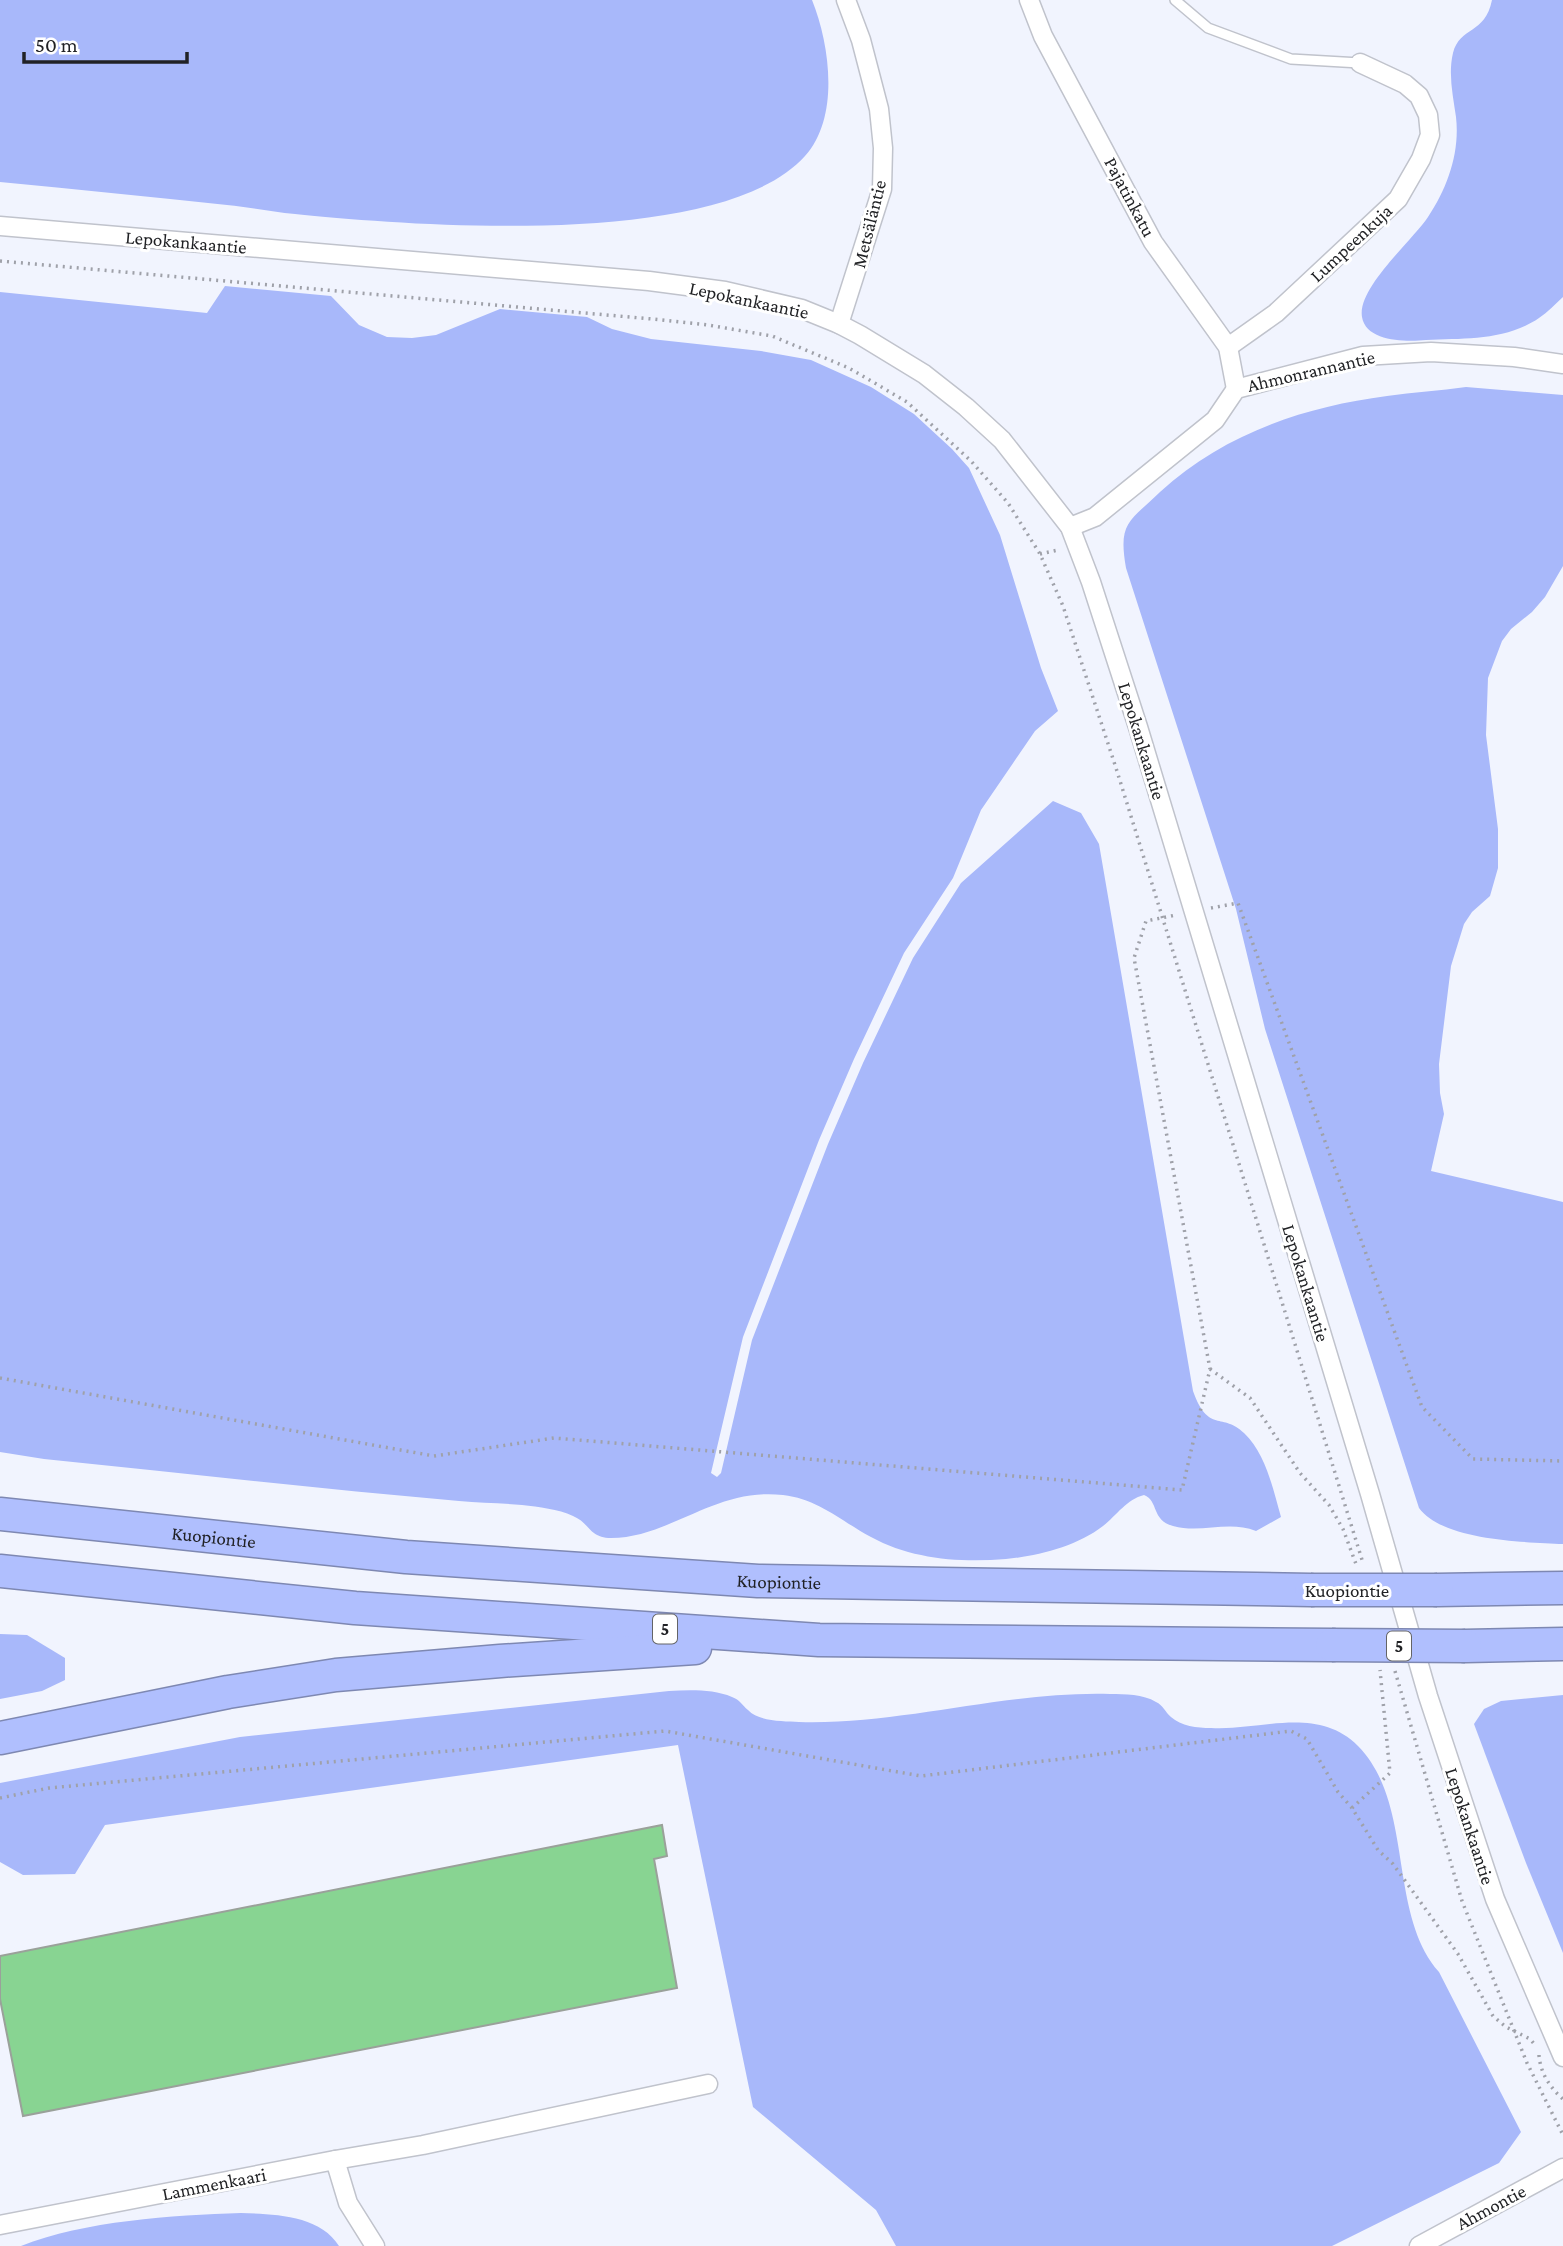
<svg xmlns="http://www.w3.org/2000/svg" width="1563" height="2246" font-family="'Crimson Pro',serif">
<rect width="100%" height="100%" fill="#f1f4fe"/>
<!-- forest -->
<g fill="#a8b8fa">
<path d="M0 0H812C830 45 840 117 805 156 721 250 413 226 295 214 272 212 250 207 227 205 151 197 76 189 0 182Z"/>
<path d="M1492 0H1563V297C1555 304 1548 312 1539 318 1505 341 1465 338 1426 340 1407 342 1366 342 1362 317 1357 288 1412 241 1428 217 1448 187 1460 152 1456 117 1453 96 1448 74 1453 53 1460 26 1485 35 1492 0Z"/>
<path d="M225 286 331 296 359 325 387 337 412 338 436 335 500 309 587 317 612 329 651 339 761 351 811 360 871 387 914 414 952 449 969 468 1000 535 1041 668 1058 711 1035 731 981 810 953 878 904 953 854 1059 819 1140 743 1337 711 1473 717 1477 721 1473 752 1340 828 1144 863 1063 913 958 961 883 1053 801 1081 813 1099 844 1193 1391C1208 1434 1223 1412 1244 1433 1266 1454 1273 1489 1281 1517L1256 1531C1228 1520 1201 1534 1173 1526 1151 1520 1159 1501 1144 1495 1127 1499 1117 1515 1103 1526 1077 1546 1039 1556 1006 1559 960 1563 911 1559 871 1537 841 1521 818 1499 783 1495 715 1487 670 1538 611 1538 589 1538 590 1523 573 1516 558 1509 539 1507 522 1505 501 1503 480 1503 459 1501 320 1489 182 1473 44 1459L0 1452V292L207 313Z"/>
<path d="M1466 387 1563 395V566L1545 597 1532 612 1511 629 1502 641 1488 678 1486 735 1498 829V868L1490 896 1472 912 1464 924 1451 966 1439 1064 1440 1093 1444 1114 1431 1171 1563 1202V1544C1525 1542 1443 1541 1419 1508L1265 1029 1236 909 1126 568C1118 522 1129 522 1160 492 1223 434 1303 407 1387 396 1413 392 1440 391 1466 387Z"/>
<polygon points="0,1634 27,1635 65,1658 65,1680 42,1691 0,1699"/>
<path d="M669 1691C690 1690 713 1689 732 1697 740 1700 742 1705 748 1710 759 1722 784 1721 799 1722 903 1725 1005 1691 1110 1694 1125 1694 1143 1694 1156 1702 1163 1705 1165 1712 1171 1717 1181 1726 1197 1728 1211 1728 1260 1731 1317 1705 1358 1746 1415 1804 1387 1913 1439 1972L1521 2132 1499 2163 1332 2246H896L876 2210 753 2107 678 1745 105 1825 75 1874 23 1875 0 1862V1783L240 1737Z"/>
<polygon points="1563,1695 1563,1953 1526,1863 1474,1724 1484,1709 1501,1701"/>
<path d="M241 2213C274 2214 320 2215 339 2246H21C84 2221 173 2215 241 2213Z"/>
</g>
<!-- building -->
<polygon fill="#88d492" stroke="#9aa19a" stroke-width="2" points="662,1825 667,1856 654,1859 677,1988 23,2116 0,1999 0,1956"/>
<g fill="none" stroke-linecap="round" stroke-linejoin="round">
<defs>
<polyline id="lane" points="1175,0 1208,28 1291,59 1360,63"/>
<g id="street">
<polyline points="1029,0 1043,36 1153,242 1228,347 1236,389"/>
<polyline points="0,226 649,281 725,291 802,309 839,324 860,335 924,374 966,407 1002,440 1070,527 1091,582 1138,727 1370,1494 1428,1696 1495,1899 1563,2057"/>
<polyline points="839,324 882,189 883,148 879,109 861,40 846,0"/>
<polyline points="1228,347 1276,313 1398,199 1421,159 1430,135 1428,115 1419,96 1405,84 1360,63"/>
<polyline points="1070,527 1095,517 1215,420 1236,389 1363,356 1431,352 1514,357 1563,364"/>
<polyline points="335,2160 423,2145 708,2084"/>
<polyline points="0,2225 335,2160 348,2203 375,2246"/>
<polyline points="1419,2246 1563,2168"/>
</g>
<g id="highway">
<path id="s1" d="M0 1514 406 1557 758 1581 1311 1590"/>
<polyline points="0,1571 355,1608 819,1640 1332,1645"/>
<polyline points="1437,1590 1563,1588"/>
<polyline points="1465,1646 1563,1644"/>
<polyline points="0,1738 228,1692 336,1675 500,1661 695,1648"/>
</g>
</defs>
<!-- lane casing -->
<use href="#lane" stroke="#c0c3cc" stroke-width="12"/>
<!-- street casing -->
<use href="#street" stroke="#c0c3cc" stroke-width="21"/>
<!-- highway casing -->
<use href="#highway" stroke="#7e88b2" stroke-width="35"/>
<!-- path -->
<g stroke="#9fa1a9" stroke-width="3.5" stroke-dasharray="2 5" stroke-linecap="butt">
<polyline points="0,261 652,319 708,325 772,336 849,368 907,402 971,461 1008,503 1040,554 1063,606 1116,768 1363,1563"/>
<polyline points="1040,554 1058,550"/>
<polyline points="1211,908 1238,903 1422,1407 1473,1459 1563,1461"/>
<polyline points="1210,1369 1250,1398 1300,1473 1329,1505 1343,1529 1356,1564"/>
<polyline points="0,1378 434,1456 554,1438 1182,1490 1210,1369 1134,958 1146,921 1176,915"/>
<polyline points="1395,1671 1462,1901 1527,2063 1563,2135"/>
<polyline points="0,1798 49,1788 665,1731 921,1776 1291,1731 1307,1739 1338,1792 1352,1808 1378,1850 1393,1864 1458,1954 1493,2016 1506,2027 1530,2039 1535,2045"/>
<polyline points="1352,1808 1390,1773 1380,1670"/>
<path d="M1539 2055C1540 2072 1550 2088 1563 2099"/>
</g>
<!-- lane -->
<use href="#lane" stroke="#fff" stroke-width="9"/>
<!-- street -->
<use href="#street" stroke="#fff" stroke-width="18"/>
<!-- highway -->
<use href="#highway" stroke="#b0bffe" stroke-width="32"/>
<defs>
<g id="highway-bridge">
<polyline points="1311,1590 1437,1590"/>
<polyline points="1332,1645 1465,1646"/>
</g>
</defs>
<!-- highway-bridge casing -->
<use href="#highway-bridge" stroke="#7e88b2" stroke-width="35" stroke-linecap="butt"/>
<!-- highway-bridge -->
<use href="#highway-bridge" stroke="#b0bffe" stroke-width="32"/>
</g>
<g text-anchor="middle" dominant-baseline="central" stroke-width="6" stroke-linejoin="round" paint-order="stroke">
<!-- shield labels -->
<g fill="#fff" stroke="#646466" stroke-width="2">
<rect x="653" y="1614.5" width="24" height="29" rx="5"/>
<rect x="1387" y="1631.5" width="24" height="29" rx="5"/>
</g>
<g font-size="18" font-weight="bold" fill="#212225">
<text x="665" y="1629">5</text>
<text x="1399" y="1646">5</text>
</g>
<!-- street labels -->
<g font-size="19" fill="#212225" stroke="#fff">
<text transform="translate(1130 197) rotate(62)">Pajatinkatu</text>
<text transform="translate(869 224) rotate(-76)">Metsäläntie</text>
<text transform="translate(186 242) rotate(5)">Lepokankaantie</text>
<text transform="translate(1351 243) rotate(-43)">Lumpeenkuja</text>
<text transform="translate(749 300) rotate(12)">Lepokankaantie</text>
<text transform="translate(1311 371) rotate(-13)">Ahmonrannantie</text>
<text transform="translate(1142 741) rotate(73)">Lepokankaantie</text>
<text transform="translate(1306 1283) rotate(73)">Lepokankaantie</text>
<text stroke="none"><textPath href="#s1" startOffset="215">Kuopiontie</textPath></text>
<text stroke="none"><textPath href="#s1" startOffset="782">Kuopiontie</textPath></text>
<text x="1347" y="1590">Kuopiontie</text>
<text transform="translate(1470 1826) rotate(72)">Lepokankaantie</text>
<text transform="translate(214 2184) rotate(-11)">Lammenkaari</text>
<text transform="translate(1491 2207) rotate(-28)">Ahmontie</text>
</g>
</g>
<!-- scale -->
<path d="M24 52v10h163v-10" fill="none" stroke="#212225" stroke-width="3.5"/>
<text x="35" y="52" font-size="21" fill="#212225" stroke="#ffffff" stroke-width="5" paint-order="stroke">50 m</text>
</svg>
